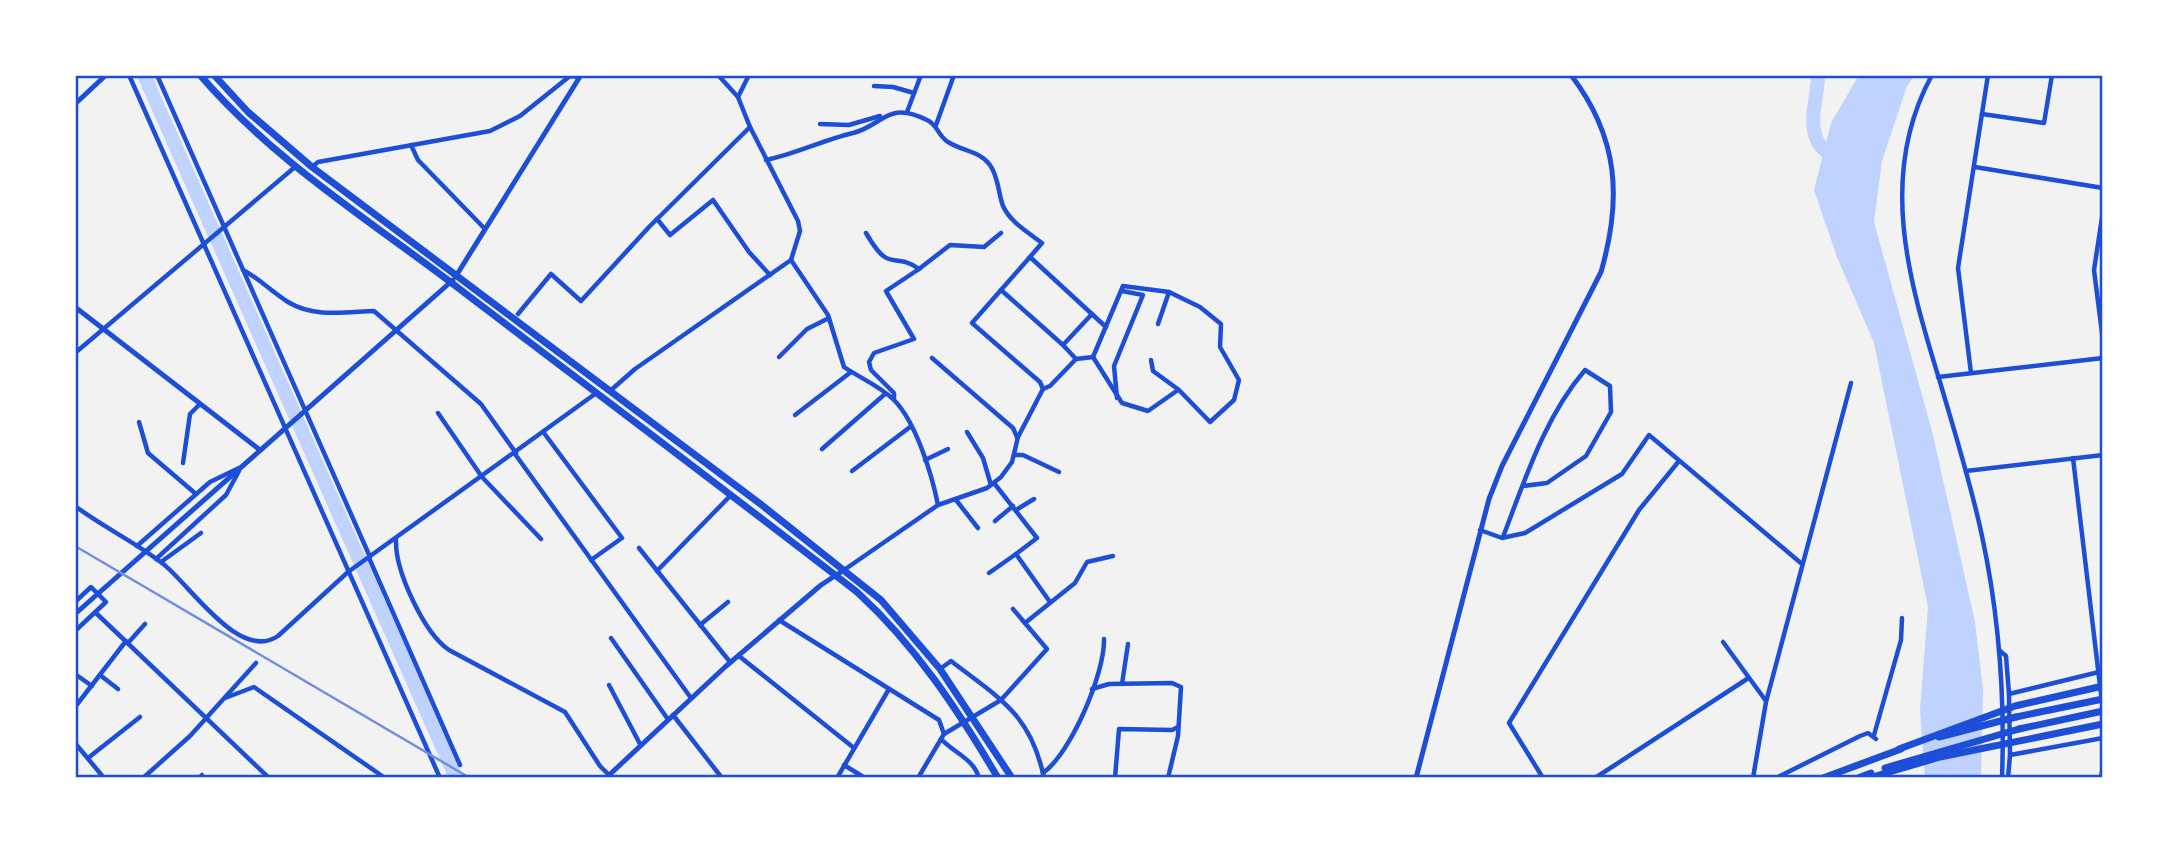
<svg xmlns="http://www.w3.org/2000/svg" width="2178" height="853" font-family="'Asap Condensed',sans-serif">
<rect width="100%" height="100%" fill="#f2f2f2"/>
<!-- water -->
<polygon fill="#bfd3fe" points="1859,75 1915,75 1907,86 1882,161 1874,222 1932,431 1975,622 1983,690 1981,778 1925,778 1920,710 1928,607 1874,343 1837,257 1814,190 1831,123"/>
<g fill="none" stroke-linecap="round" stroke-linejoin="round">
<!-- river -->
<g stroke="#bfd3fe" stroke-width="14">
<polyline points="144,75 456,778"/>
<path d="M1818 75C1818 97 1807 122 1818 142 1821 149 1832 155 1837 162"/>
</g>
<!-- minor -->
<g stroke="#1d4ed8" stroke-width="4.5">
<polyline points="129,75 440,778"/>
<polyline points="157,75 370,557"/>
<path d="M1932 75C1877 175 1909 281 1940 382 1955 433 1971 484 1982 536 1999 615 2005 696 2002 778"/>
<polyline points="874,86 893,87 914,93"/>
<polyline points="738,97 749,75"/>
<polyline points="907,112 921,75"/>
<polyline points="1982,114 2044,123 2052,75"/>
<polyline points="820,124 849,125 880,116"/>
<polyline points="936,125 954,75"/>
<polyline points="411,145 418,160 485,229"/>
<path d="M766 160C796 154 823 140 853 133 884 125 887 100 927 120 938 125 938 136 948 142 962 151 980 151 990 165 999 178 998 193 1003 206 1010 222 1029 233 1042 243L1030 257"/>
<polyline points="312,167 318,162 490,131 520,116 570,76 580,77"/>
<polyline points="1975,167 2103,188"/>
<polyline points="2103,211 2094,270 2103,341"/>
<polyline points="657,219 670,235 713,200 749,252 770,275"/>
<path d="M866 233C891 276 892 250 919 269L886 291 914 339 874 353 869 362 871 370 894 393V399"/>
<path d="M791 260 828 315 844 367C860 378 880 386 894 400 916 422 932 475 938 505"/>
<polyline points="919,269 950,245 984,247 1001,233"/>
<path d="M243 270C260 279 272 292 288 302 314 318 346 312 374 311L481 404 516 453"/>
<polyline points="1001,290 1063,345"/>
<polyline points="518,314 551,274 581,301 649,227 750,127"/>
<polyline points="75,353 295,167"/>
<polyline points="779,357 807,329 829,318"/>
<polyline points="1093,357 1122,403 1148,411 1178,390"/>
<polyline points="932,358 1013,428 1017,437"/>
<polyline points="1076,359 1063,345 1092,314"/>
<polyline points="1151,360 1153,371 1179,390 1210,422 1234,400 1239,380 1220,347 1221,324 1200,307 1169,292 1158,324"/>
<polyline points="1971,373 1958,268 1988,75"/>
<polyline points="1938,377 2103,358"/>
<polyline points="1043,389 1040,382 972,323 1030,257 1106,327"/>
<polyline points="610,391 635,369 791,260 800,231 798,221 750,127 738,97 718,75"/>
<polyline points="1117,398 1114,366 1143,295 1122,291"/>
<polyline points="438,413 482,477 541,539"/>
<polyline points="795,415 851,372"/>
<polyline points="139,422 148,453 196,494"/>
<polyline points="967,432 983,458 991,485"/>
<polyline points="544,433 622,538 591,560"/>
<polyline points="822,449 885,394"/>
<polyline points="515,454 691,698"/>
<polyline points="1014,455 1023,455 1059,472"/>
<polyline points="2073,458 2103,711"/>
<polyline points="925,460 948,449"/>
<polyline points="183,463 190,414 200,404"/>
<polyline points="852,471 910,427"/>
<polyline points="1966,471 2103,455"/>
<polyline points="994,483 1037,538 1016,554 1050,602"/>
<polyline points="956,500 978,528"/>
<path d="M75 506C103 527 135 542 162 563 188 582 239 663 278 636L348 572 595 394"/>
<polyline points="1016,510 1034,499"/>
<polyline points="995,521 1013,506"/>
<polyline points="1480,530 1502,538 1525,533 1622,474 1649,435 1802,564"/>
<path d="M1503 537C1525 480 1544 418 1585 370L1610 386 1611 412 1586 456 1547 483 1523 486"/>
<path d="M396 540C395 571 424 633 449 650L565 712 600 766 609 775"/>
<polyline points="137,546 210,482 239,468"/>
<polyline points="639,548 730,662"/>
<polyline points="369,558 460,765"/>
<polyline points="156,559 226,495 239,471"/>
<polyline points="161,562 201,533"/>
<polyline points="844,570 938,505 987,488 1001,477 1012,462 1018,437 1043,389 1050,386 1076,359 1093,357 1123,286 1169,292"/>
<polyline points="657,571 730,496"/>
<polyline points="989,573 1016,554"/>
<polyline points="75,602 91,587 106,602 75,631"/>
<polyline points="96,613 269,778"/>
<polyline points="779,620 939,720 944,734"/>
<polyline points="1025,623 1075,583 1087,562 1113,556"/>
<polyline points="700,625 728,602"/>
<polyline points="611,638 667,718"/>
<polyline points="1723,642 1766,701"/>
<polyline points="128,643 145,624"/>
<polyline points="1999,650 2006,656 2009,694"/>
<polyline points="739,656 854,748"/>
<path d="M940 669 951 661C999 698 1031 714 1044 778"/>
<polyline points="2103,671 2009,694 2010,755 2103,738"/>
<polyline points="75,674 92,686"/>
<polyline points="100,675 118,689"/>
<polyline points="1122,684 1128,644"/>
<polyline points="609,685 640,744"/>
<polyline points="1092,689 1109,684 1172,683 1181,687 1178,736 1168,778"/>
<polyline points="225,698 254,687 385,778"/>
<polyline points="75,707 126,641"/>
<polyline points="673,715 722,778"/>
<polyline points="1874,735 1901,640 1902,618"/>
<path d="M941 739C954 753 974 759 979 778"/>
<polyline points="75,743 104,778"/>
<polyline points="88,758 140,717"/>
<polyline points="844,765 865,778"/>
<path d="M1043 773C1071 753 1105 673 1104 639"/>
<polyline points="143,778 190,736 256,663"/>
<polyline points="199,778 202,775"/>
<polyline points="837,778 889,689"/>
<polyline points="918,778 944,734 1001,700 1047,649 1013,609"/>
<polyline points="1115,778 1119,729 1172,730 1178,727"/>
<polyline points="1543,778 1509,723 1639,510 1679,461"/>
<polyline points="1595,778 1747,679"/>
<polyline points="1753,778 1766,702 1851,383"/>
<polyline points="1776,778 1860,736 1868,733 1876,739"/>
<polyline points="2008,778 2010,755"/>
<polyline points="2101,778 2103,766"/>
</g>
<!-- tertiary -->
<g stroke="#1d4ed8" stroke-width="5">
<polyline points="75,104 106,75"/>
<polyline points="456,276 581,75"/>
<polyline points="75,307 260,450"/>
<polyline points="606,778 725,667 821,585 844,570"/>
<path d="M1416 778 1489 499 1502 466 1601 272C1622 199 1619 138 1571 75"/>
</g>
<!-- secondary -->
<polyline stroke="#1d4ed8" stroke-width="5" points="75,614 453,280"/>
<!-- trunk -->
<g stroke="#1d4ed8" stroke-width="7">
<path d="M200 75C272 159 366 218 453 284 587 386 723 488 857 592 915 645 958 710 998 778"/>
<polyline points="214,75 248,112 312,167 763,506 881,600 940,669 1012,778"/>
<polyline points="1939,737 2016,717"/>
<polyline points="1899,749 2015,706 2103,686"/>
<polyline points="1885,768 2019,729"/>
<polyline points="1823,778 1901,749"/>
<polyline points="1858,778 1871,773"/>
<polyline points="1869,778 1940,757 2103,724"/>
</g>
<!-- motorway -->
<g stroke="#1d4ed8" stroke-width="7">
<polyline points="2016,717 2103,699"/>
<polyline points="2019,729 2103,711"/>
</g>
<!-- rail -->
<polyline stroke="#7290e2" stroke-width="2.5" points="75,546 470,778"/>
</g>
<!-- border -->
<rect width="2178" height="853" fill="none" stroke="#ffffff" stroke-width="154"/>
<rect x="77" y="77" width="2024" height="699" fill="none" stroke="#1d4ed8" stroke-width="2.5"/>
</svg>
